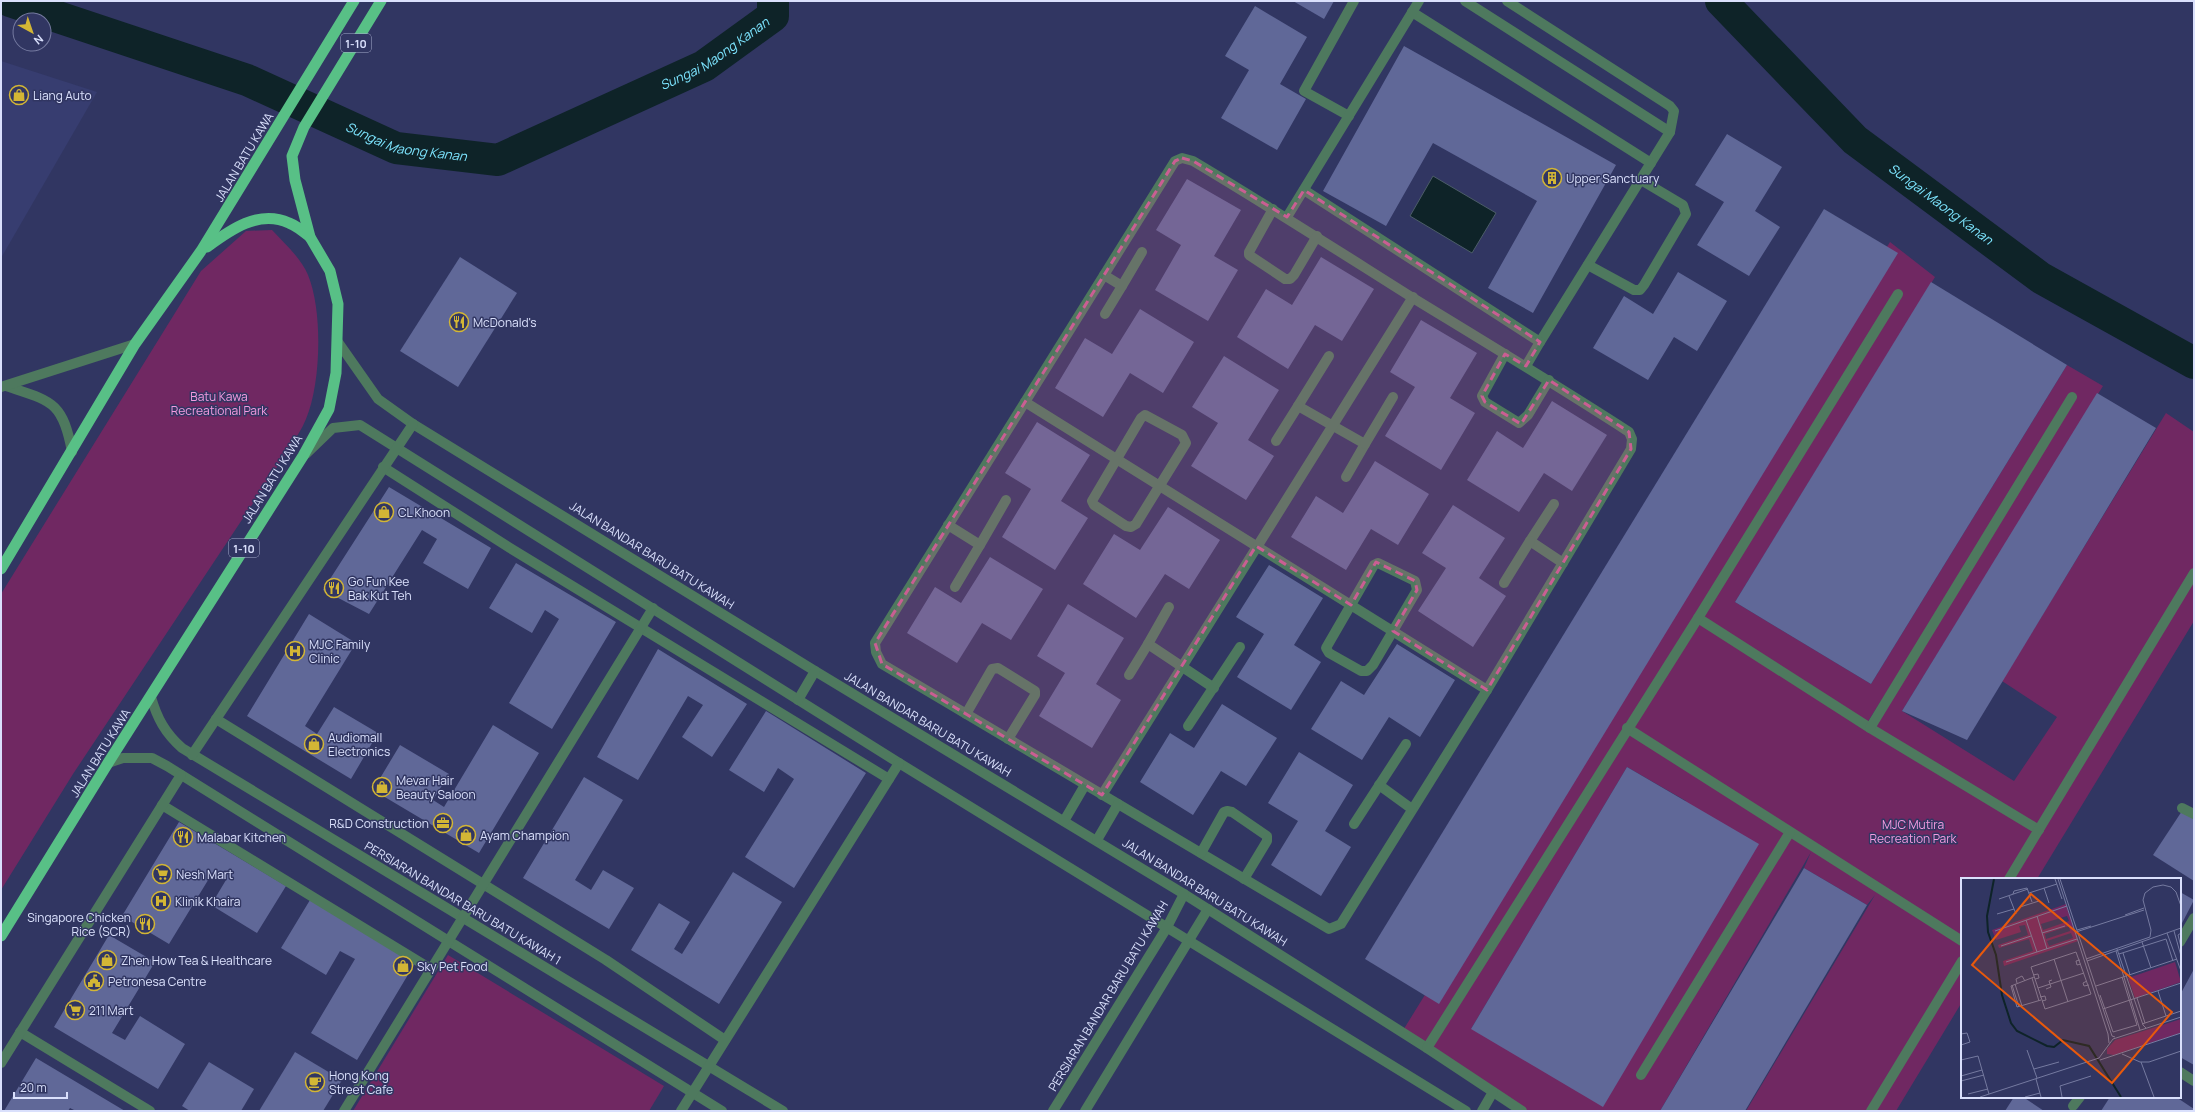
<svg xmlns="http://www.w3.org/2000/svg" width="2195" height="1112" font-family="Manrope,sans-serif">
<rect width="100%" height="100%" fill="#313662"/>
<!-- built -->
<polygon fill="#373d70" points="1,61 97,92 1,258"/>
<!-- green -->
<g fill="#702862" fill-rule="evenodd">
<path d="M272 230C284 243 301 258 308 275 323 311 321 384 306 419 302 429 296 437 291 446L73 774 1 890V594L201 271 246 231Z"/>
<path d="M1890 242 1935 277 1735 602 1871 684 2067 365 2103 386 1902 711 2014 781 2057 717 2002 681 2166 413 2194 432V621L2037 879H1962V1002L1896 1111H1746L1875 895 1867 905 1804 868 1811 852 1660 1111H1523L1402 1032ZM2061 418 1871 726 1867 723ZM1627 767 1686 801 1471 1029Z"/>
<polygon points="448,955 664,1086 649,1111 353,1111"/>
</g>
<!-- water -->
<polygon fill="#0e2328" stroke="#4b5c68" points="1433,176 1496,213 1472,253 1410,216"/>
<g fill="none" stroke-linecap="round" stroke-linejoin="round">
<!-- river -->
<g stroke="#0e2328" stroke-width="32">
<path id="s1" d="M10 1 247 80 396 148 498 160 704 66 773 16V1"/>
<path id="s2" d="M1721 1 1855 140 2041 278 2194 363"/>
</g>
</g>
<!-- building -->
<g fill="#606898">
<polygon points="1293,1 1334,1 1324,19"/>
<polygon points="1255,6 1307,37 1280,84 1306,99 1277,150 1221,118 1249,70 1225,56"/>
<polygon points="1404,46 1616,165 1533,313 1488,288 1537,201 1433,143 1386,226 1323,191"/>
<polygon points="1727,134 1782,167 1755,211 1780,227 1749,276 1697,245 1724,202 1695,185"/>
<polygon points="1187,179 1241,210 1214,256 1238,270 1208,321 1155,290 1181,245 1156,230"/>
<polygon points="1824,209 1898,253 1439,1004 1365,959"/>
<polygon points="460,257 517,293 458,387 400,351"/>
<polygon points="1321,257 1374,289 1342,341 1315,325 1288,369 1237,337 1266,289 1292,305"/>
<polygon points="1678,272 1727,301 1697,351 1674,337 1648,380 1593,348 1624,296 1653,314"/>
<polygon points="1931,282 2067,365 1871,684 1735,602"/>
<polygon points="1140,309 1194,342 1163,393 1130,373 1103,417 1055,388 1085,338 1112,354"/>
<polygon points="1421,320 1477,353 1450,398 1475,413 1441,470 1385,436 1415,387 1390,372"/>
<polygon points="1224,356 1279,390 1248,440 1274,456 1246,500 1191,466 1218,423 1192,407"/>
<polygon points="2097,393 2156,428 1967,740 1902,711"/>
<polygon points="1552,401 1607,435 1572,491 1544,473 1519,512 1467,480 1497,431 1523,448"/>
<polygon points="1037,422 1090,455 1061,501 1088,518 1055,570 1002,537 1031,489 1005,473"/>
<polygon points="1375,461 1429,494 1398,545 1371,529 1346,570 1291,537 1316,496 1343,513"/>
<polygon points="389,487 491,548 468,589 423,563 437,539 422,530 369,614 323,590"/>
<polygon points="1453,505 1505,538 1479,578 1506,596 1473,647 1418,611 1446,568 1422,553"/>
<polygon points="1168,507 1220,540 1189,589 1165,574 1136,618 1083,584 1114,534 1140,550"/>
<polygon points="990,557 1043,589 1011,640 982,623 957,663 907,633 935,587 961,603"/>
<polygon points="516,563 616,622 552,729 509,703 559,619 545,610 532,633 489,608"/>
<polygon points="1269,565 1323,598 1294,645 1321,662 1291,710 1237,677 1264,634 1236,617"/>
<polygon points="1068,604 1124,638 1096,684 1121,700 1092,748 1039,716 1065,673 1037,656"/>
<polygon points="309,614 356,643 305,726 317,734 334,707 378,733 351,779 247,716"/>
<polygon points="1397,644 1455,680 1420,737 1389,717 1362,760 1311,729 1341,681 1364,695"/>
<polygon points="658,649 747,704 712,757 682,737 703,705 688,696 638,780 597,757"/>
<polygon points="1222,704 1277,738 1246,786 1221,771 1193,815 1140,782 1170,733 1194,748"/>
<polygon points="766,711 866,773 794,888 745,857 794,779 778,768 764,792 729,770"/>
<polygon points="493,725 539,753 479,853 373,790 400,745 449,774 433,800 444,807"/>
<polygon points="1299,752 1353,785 1325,831 1351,847 1321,896 1271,865 1298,821 1268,803"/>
<polygon points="1627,767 1759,844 1603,1107 1471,1029"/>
<polygon points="584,777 623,800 575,880 591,890 603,870 634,888 609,929 523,878"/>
<polygon points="2182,811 2194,819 2194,881 2153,855"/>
<polygon points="179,822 286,886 257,933 211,905 226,880 213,872 169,944 122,916"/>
<polygon points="1804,868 1867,905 1745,1111 1660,1111"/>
<polygon points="733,872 782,902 719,1004 631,950 659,903 690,922 674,949 682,954"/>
<polygon points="2180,892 2194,900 2180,927"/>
<polygon points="310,900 415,963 357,1060 311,1033 355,959 340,951 326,975 281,948"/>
<polygon points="109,935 155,962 112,1033 125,1040 140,1016 185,1044 158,1089 54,1027"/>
<polygon points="2194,969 2194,1065 2180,1057 2180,995"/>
<polygon points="295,1052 342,1080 323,1111 259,1111"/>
<polygon points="36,1058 125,1111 76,1111 70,1108 68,1111 4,1111"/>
<polygon points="209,1062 254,1089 241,1111 190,1111 182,1106"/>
<polygon points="2014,1097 2023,1097 2044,1111 2005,1111"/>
<polygon points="2110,1097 2176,1097 2194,1109 2194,1111 2101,1111"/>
</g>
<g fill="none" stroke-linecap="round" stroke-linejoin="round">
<!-- minor -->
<g stroke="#4e795e" stroke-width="10">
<polyline points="1465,1 1670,132"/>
<polyline points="1507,1 1670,106 1674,111 1670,132 1540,342 1526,366"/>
<polyline points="1412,12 1651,163"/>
<polyline points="1349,116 1304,91 1354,1"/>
<path d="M1182 158 1193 161C1267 205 1340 252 1413 298 1485 342 1558 386 1629 432L1632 439 1631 449 1487 690 1341 924 1329 929 882 664 876 652 875 643 1175 161Z"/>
<polyline points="1304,190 1540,342"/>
<polyline points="1273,209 1249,252 1249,255 1285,279 1290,279 1294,275 1317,236"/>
<polyline points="1287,217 1419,1"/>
<polyline points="1588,265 1634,290 1640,290 1644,285 1686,214 1683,205 1641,180"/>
<polyline points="1104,275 1122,286 1105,314"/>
<polyline points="1122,286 1142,252"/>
<polyline points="338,342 378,399 413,424 815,671 1184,894 1427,1048 1522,1111"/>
<polyline points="1505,354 1482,396 1485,402 1519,423 1528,415 1549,380"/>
<polyline points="1329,356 1298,406 1365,444 1346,477"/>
<path d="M6 386C51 401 63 401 72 452"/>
<polyline points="1,387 135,344"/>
<polyline points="1025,402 1487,690"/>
<polygon points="1145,415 1182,435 1186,443 1136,524 1131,527 1126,526 1094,505 1092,501 1141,418"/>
<polyline points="1276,441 1298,406"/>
<polyline points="1365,444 1393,397"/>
<polyline points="306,454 333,428 360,425 899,763 1466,1111"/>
<polyline points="383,467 510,548 889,779"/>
<polyline points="1554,504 1530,541 1563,563"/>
<polyline points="948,525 980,545 955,587"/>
<polyline points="980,545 1006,500"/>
<polygon points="1378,563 1415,581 1417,590 1373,665 1367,671 1361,671 1329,653 1326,648 1374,565"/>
<polyline points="1504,583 1530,541"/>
<polyline points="1169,607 1148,644 1214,688"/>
<polyline points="1698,618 1870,728 2039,830"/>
<polyline points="1129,675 1148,644"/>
<path d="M151 697C157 718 165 733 182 748L783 1111"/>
<polyline points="798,700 815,671"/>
<polyline points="966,714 992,669 998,668 1035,691 1035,695 1008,739"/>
<polyline points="216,719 606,960 725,1040"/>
<polyline points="1188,726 1240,647"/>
<polyline points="1627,728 1962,941"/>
<polyline points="1870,728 2072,397"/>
<polyline points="192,755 413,424"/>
<polyline points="108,763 123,758 152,758 167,766 722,1111"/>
<polyline points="1379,785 1412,809"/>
<polyline points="1102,795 1413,297"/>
<polyline points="162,805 431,969"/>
<polyline points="2182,808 2194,814"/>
<polyline points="1064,821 1085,785"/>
<polyline points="1354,824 1406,744"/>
<polyline points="1097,840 1118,804"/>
<polyline points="1201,853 1224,812 1227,811 1232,812 1267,836 1267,841 1244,879"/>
<polyline points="2009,879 2194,573"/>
<polyline points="2180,942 2194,918"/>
<polyline points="20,1032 150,1111"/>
<polyline points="1427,1048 1698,618 1898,294"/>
<polyline points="1,1063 181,775"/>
<polyline points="2180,1072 2194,1081"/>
<polyline points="1641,1075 1790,832"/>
<polyline points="2073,1106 2080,1097"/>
<polyline points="344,1111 653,608"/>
<polyline points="681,1111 899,763"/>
<polyline points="1053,1111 1166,929 1184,894"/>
<polyline points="1085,1111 1208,909"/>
<polyline points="1482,1111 1493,1092"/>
<polyline points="1871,1111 1962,961"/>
</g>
<!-- trunk -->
<g stroke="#58c086" stroke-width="11">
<path d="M207 247C230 230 259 209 289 223 297 226 304 232 310 237"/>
<polyline points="1,569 135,344 201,251 354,1"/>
<polyline points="1,936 108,763 303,456 329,409 336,373 338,304 330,271 310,237 295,180 292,156 304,127 381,1"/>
</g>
</g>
<!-- marked area -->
<path fill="#ca5e93" fill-opacity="0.2" stroke="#ca5e93" stroke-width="3" stroke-dasharray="8 5" stroke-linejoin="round" d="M1182 158 1193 161 1287 217 1304 190 1540 342 1526 366 1505 354 1482 396 1485 402 1521 424 1549 380 1629 432 1631 449 1487 690 1393 631 1417 590 1415 581 1376 562 1351 605 1256 546 1102 795 882 664 875 643 1175 161Z"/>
<!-- icons -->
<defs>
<symbol id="shop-ring" viewBox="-11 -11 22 22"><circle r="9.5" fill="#313662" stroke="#d3b635" stroke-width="1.5"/><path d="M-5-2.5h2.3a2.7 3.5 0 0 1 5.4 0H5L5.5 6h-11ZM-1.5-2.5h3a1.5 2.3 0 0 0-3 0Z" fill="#d3b635"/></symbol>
<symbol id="building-ring" viewBox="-11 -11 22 22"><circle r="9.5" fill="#313662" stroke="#d3b635" stroke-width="1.5"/><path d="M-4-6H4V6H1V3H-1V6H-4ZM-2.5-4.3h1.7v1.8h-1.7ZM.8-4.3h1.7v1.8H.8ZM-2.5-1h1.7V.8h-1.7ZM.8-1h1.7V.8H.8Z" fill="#d3b635"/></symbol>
<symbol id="restaurant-ring" viewBox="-11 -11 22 22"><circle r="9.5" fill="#313662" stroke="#d3b635" stroke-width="1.5"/><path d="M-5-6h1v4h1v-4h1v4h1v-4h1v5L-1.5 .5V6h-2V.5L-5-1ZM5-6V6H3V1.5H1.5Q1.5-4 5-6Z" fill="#d3b635"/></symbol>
<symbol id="hospital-ring" viewBox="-11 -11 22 22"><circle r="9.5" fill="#313662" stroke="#d3b635" stroke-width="1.5"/><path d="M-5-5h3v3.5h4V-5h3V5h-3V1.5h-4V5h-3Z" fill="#d3b635"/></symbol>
<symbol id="office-ring" viewBox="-11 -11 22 22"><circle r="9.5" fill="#313662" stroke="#d3b635" stroke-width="1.5"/><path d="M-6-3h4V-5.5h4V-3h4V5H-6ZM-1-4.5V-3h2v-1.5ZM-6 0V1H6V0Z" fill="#d3b635"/></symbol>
<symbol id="supermarket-ring" viewBox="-11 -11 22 22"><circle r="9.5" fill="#313662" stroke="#d3b635" stroke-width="1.5"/><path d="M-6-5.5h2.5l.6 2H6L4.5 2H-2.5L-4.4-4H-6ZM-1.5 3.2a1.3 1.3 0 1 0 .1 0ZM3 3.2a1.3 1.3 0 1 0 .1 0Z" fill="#d3b635"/></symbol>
<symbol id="civic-ring" viewBox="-11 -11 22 22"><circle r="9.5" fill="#313662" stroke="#d3b635" stroke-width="1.5"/><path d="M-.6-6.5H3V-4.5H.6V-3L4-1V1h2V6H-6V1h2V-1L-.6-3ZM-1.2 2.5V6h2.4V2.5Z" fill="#d3b635"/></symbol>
<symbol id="cafe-ring" viewBox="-11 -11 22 22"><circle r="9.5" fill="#313662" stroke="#d3b635" stroke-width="1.5"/><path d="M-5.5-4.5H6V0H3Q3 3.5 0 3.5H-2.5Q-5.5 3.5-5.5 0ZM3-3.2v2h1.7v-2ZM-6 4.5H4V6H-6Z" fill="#d3b635"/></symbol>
</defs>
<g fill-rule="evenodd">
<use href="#shop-ring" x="8" y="84" width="22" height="22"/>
<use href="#building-ring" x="1541" y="167" width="22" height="22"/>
<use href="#restaurant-ring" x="448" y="311" width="22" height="22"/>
<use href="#shop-ring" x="373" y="501" width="22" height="22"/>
<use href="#restaurant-ring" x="323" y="577" width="22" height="22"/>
<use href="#hospital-ring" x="284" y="640" width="22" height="22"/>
<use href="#shop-ring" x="303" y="733" width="22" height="22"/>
<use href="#shop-ring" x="371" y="776" width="22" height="22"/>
<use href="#office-ring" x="432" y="812" width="22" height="22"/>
<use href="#shop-ring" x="455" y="824" width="22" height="22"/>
<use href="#restaurant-ring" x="172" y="826" width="22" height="22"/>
<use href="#supermarket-ring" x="151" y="863" width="22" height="22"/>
<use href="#hospital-ring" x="150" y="890" width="22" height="22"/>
<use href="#restaurant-ring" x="134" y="913" width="22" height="22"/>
<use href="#shop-ring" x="96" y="949" width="22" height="22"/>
<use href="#shop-ring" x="392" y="955" width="22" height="22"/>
<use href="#civic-ring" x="83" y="970" width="22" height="22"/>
<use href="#supermarket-ring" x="64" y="999" width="22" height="22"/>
<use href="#cafe-ring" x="304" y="1071" width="22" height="22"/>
</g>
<g text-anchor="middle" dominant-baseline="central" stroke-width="3" stroke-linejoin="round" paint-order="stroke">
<!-- shield labels -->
<g fill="#313662" stroke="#a7adce" stroke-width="1">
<rect x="341" y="34" width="30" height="18" rx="3"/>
<rect x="229" y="539" width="30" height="18" rx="3"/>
</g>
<g font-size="11" font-weight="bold" fill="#dae0fc">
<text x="356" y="43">1-10</text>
<text x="244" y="548">1-10</text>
</g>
<!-- poi labels -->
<g font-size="12" fill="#dae0fc" stroke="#313662" text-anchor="start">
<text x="33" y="95">Liang Auto</text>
<text x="1566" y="178">Upper Sanctuary</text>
<text x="473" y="322">McDonald's</text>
<text x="398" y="512">CL Khoon</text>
<text x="348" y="581">Go Fun Kee<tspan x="348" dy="14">Bak Kut Teh</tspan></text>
<text x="309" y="644">MJC Family<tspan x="309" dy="14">Clinic</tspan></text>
<text x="328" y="737">Audiomall<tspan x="328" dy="14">Electronics</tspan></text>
<text x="396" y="780">Mevar Hair<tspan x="396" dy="14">Beauty Saloon</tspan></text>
<text x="429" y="823" text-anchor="end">R&amp;D Construction</text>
<text x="480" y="835">Ayam Champion</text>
<text x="197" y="837">Malabar Kitchen</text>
<text x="176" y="874">Nesh Mart</text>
<text x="175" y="901">Klinik Khaira</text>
<text x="131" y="917" text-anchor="end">Singapore Chicken<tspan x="131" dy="14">Rice (SCR)</tspan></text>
<text x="121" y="960">Zhen How Tea &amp; Healthcare</text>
<text x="417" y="966">Sky Pet Food</text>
<text x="108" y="981">Petronesa Centre</text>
<text x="89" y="1010">211 Mart</text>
<text x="329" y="1075">Hong Kong<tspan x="329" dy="14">Street Cafe</tspan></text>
</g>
<!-- street labels -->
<g font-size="12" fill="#dae0fc" stroke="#313662">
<text transform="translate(244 157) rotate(-59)">JALAN BATU KAWA</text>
<text transform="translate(272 479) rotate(-58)">JALAN BATU KAWA</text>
<text transform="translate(652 555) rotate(32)">JALAN BANDAR BARU BATU KAWAH</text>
<text transform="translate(928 724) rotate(31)">JALAN BANDAR BARU BATU KAWAH</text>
<text transform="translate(100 753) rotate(-58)">JALAN BATU KAWA</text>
<text transform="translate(1205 892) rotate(32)">JALAN BANDAR BARU BATU KAWAH</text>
<text transform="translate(463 903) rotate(31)">PERSIARAN BANDAR BARU BATU KAWAH 1</text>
<text transform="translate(1108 996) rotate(-59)">PERSIARAN BANDAR BARU BATU KAWAH</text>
</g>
<!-- park labels -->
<g font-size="12" fill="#f59be0" stroke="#313662">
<text x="219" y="396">Batu Kawa<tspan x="219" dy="14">Recreational Park</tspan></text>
<text x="1913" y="824">MJC Mutira<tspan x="1913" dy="14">Recreation Park</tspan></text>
</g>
<!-- water labels -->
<g font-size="13" font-style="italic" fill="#7de5ff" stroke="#313662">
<text stroke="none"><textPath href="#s1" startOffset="758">Sungai Maong Kanan</textPath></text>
<text stroke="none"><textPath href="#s1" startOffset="422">Sungai Maong Kanan</textPath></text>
<text stroke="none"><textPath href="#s2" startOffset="300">Sungai Maong Kanan</textPath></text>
</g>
</g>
<!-- overview -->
<g transform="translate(1961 878)">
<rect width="220" height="220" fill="#313662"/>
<path d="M105 26 117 63 43 88 42 83 72 73 68 61 38 70 37 67 67 57 64 47 58 48 60 54 35 62 31 52ZM106 38 108 43 82 52 80 46ZM108 48 109 53 85 61 84 56ZM110 55 112 60 88 68 86 63ZM214 84 220 104 174 120 167 100ZM220 141V155L153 177 146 176V171L154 162Z" fill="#702862" fill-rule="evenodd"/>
<path fill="none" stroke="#0e2328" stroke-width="2" d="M33 1 26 38 27 54 35 77 41 117 50 145 56 153 86 168 93 169 102 162 128 168 160 219"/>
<path fill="none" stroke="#757aa0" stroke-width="1" d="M94 1 101 21M97 1 147 156 148 165M99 1 151 158 154 159M83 10 88 25M68 15 96 6M52 16 53 13 66 10 71 24M48 18 55 36M38 21 67 11M59 29 78 23M36 36 53 31M164 37 183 30M76 38 86 71M65 42 76 74M116 52 130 48M34 53 106 28M213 53 220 78M115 54 183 32M81 55 104 48M206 55 220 93M220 55 217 57 220 69M181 64 190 90M40 68 70 58M156 71 182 147 185 150M155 73 179 152M115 74 130 116 84 131 70 89ZM162 75 169 97M158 76 205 61 212 83M93 81 107 124M125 81 189 59 190 52 182 22 184 15 192 9 202 7 210 9 215 14 220 28M119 82 115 83 116 87 120 86M126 83 220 50M45 84 116 61M72 97 77 96 78 100 74 101M73 99 50 108 56 129 80 122M161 99 176 147M71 100 78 123M126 103 122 105 123 108 128 107M56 105 55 101 61 98 64 103M54 106 61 128M51 107 58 129M135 108 216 81M77 110 123 95M85 111 90 109 88 103 91 102M197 113 205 138M139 117 152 154M79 119 84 118 85 122 81 123M176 120 184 145M142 131 220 105M181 146 220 133M152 154 176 147M0 156 6 155 9 164 0 167M66 172 76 200M161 176 179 184H188L220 173M0 182 17 178 28 216M139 182 220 155M180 184 193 219M73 191 98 184M0 198 21 192M75 201 80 219M0 203 23 197M7 216 27 211M19 219 138 180 152 161 220 139M64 219 79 215M101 219 99 208 130 198"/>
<path fill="#e8590c" fill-opacity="0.15" stroke="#e8590c" stroke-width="2" d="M70 16 211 134 151 205 11 87Z"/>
<rect width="220" height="220" fill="none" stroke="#dae0fc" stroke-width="2"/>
</g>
<!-- border -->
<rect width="2195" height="1112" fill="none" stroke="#dae0fc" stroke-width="4"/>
<!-- north arrow -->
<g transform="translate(32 32) rotate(140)"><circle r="19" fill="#313662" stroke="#757aa0"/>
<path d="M0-3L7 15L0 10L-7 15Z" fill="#d3b635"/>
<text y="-6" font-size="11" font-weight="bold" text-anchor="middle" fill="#dae0fc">N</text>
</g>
<!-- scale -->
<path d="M14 1092v6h53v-6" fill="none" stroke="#dae0fc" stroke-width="2"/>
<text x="20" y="1092" font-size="12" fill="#dae0fc" stroke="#313662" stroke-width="3" paint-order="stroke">20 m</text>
</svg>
